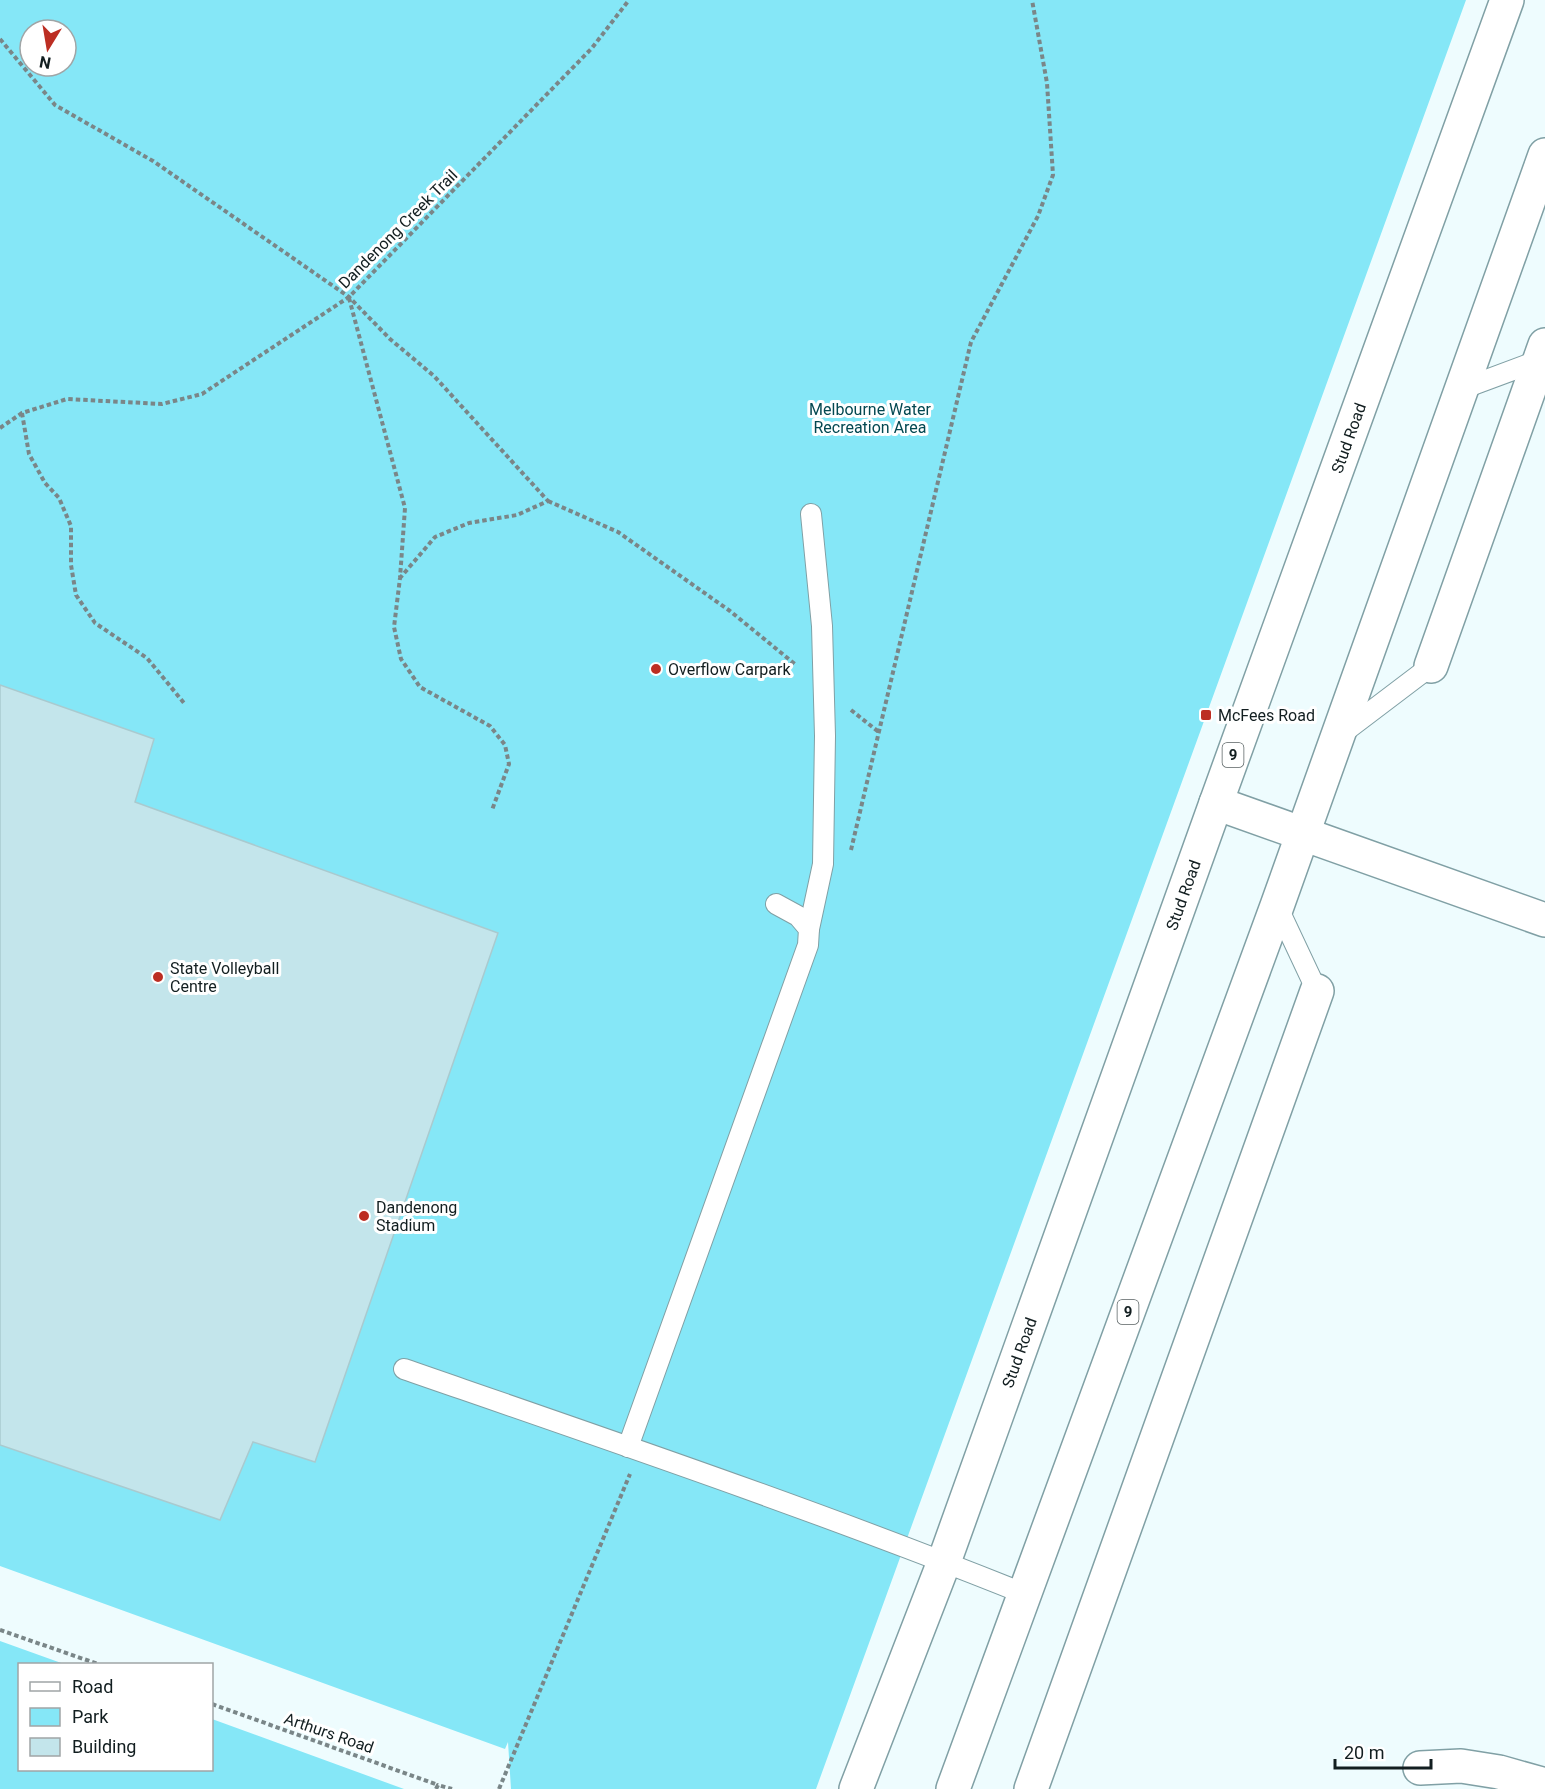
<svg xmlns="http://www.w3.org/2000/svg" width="1545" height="1789" font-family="Roboto,sans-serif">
<rect width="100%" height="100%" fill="#eefcfe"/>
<!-- green -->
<g fill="#85e7f7" fill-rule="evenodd">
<path d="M0 0H1466L816 1789H511L508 1742 505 1749 0 1566ZM30 30H66V66H30Z"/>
<polygon points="0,1641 64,1664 20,1664 20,1770 212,1770 212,1719 404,1789 0,1789"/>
</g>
<!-- building -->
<polygon fill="#c3e5eb" stroke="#a9cacf" stroke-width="1.5" points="0,685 154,739 135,802 498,933 315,1462 253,1442 220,1520 0,1445"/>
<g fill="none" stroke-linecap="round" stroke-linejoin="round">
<defs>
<g id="lane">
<polyline points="1462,389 1540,360"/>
<polyline points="1340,735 1431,666"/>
<polyline points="1277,906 1317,991"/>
<polyline points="809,929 823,864 825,736 822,626 811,514"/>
<path d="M404 1369C612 1441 821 1512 1025 1594"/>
<polyline points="628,1447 808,945 809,929 798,916 776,904"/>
</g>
<g id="street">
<polyline points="1431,666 1545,345"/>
<polyline points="1420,1768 1461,1766 1499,1772 1545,1785"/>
<polyline points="1031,1789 1317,991"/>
</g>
<polyline id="secondary" points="1216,803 1545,920"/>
<g id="highway">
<path id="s1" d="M856 1789 944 1562 1216 803 1507 0"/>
<polyline points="953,1789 1277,906 1545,155"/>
</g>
</defs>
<!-- lane casing -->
<use href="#lane" stroke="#80a0a5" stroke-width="22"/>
<!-- street casing -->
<use href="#street" stroke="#80a0a5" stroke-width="36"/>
<!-- secondary casing -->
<use href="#secondary" stroke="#80a0a5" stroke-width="36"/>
<!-- highway casing -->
<use href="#highway" stroke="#80a0a5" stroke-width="36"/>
<!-- path -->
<g stroke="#7a8688" stroke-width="4" stroke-dasharray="4.5 3" stroke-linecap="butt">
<polyline points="0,39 55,105 153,161 349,297 390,339 434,376 548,501 517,515 469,523 435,537 400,578"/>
<polyline points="349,298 405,508 400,578 394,627 401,659 420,687 490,726 505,745 509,764 492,810"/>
<polyline points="22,413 29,454 45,483 59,498 71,526 71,565 76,595 95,623 147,658 184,703"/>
<polyline points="0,428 22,413 67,399 162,404 202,394 349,297 592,48 629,0"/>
<polyline points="548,501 618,532 730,611 796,665"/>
<polyline points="851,710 880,733"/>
<polyline points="851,850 971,342 1038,216 1053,175 1047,83 1032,0"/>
<polyline points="0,1630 98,1664"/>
<polyline points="212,1704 438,1785"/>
<polyline points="436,1789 438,1785 452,1789"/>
<polyline points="499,1789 630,1474"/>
</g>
<!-- lane -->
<use href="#lane" stroke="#fff" stroke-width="20"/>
<!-- street -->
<use href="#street" stroke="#fff" stroke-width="33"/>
<!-- secondary -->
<use href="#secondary" stroke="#fff" stroke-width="33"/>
<!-- highway -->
<use href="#highway" stroke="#fff" stroke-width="33"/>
</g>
<!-- markers -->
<g fill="#bc2e23" stroke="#fff" stroke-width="2">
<circle cx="656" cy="669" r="6"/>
<rect x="1200" y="709" width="12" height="12" rx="3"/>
<circle cx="158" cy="977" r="6"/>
<circle cx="364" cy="1216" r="6"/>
</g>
<g text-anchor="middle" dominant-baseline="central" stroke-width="6" stroke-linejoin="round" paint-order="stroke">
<!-- shield labels -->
<g fill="#fff" stroke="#596263" stroke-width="1.5">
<rect x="1222.5" y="743" width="21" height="24" rx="4.5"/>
<rect x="1117.5" y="1300" width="21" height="24" rx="4.5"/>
</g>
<g font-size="15" font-weight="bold" fill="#121e20">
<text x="1233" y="755">9</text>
<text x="1128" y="1312">9</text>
</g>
<!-- street labels -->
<g font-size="16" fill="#121e20" stroke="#fff">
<text transform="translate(398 229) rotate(-45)">Dandenong Creek Trail</text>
<text stroke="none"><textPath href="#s1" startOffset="1438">Stud Road</textPath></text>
<text stroke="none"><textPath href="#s1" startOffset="952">Stud Road</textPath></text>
<text stroke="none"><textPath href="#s1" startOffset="466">Stud Road</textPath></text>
<text transform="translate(329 1733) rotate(19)">Arthurs Road</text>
</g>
<!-- park labels -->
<g font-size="16" fill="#034851" stroke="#fff">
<text x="870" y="409">Melbourne Water<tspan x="870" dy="18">Recreation Area</tspan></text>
</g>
<!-- poi labels -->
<g font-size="16" fill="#121e20" stroke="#fff" text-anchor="start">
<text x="668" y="669">Overflow Carpark</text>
<text x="1218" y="715">McFees Road</text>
<text x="170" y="968">State Volleyball<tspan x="170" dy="18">Centre</tspan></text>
<text x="376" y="1207">Dandenong<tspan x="376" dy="18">Stadium</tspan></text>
</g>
</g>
<!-- legend -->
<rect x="18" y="1663" width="195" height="108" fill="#ffffff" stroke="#a0a5a6" stroke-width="1.5"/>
<rect x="30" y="1682" width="30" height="9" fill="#ffffff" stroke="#a0a5a6" stroke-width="1.5"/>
<text x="72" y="1693" font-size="18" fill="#121e20">Road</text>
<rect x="30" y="1708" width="30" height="18" fill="#85e7f7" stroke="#a0a5a6" stroke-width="1.5"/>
<text x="72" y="1723" font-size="18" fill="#121e20">Park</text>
<rect x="30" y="1738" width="30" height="18" fill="#c3e5eb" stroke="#a0a5a6" stroke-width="1.5"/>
<text x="72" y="1753" font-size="18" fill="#121e20">Building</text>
<!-- north arrow -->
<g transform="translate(48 48) rotate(191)"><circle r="28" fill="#ffffff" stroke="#a0a5a6" stroke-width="1.5"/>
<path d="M0-4.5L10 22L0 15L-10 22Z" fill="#bc2e23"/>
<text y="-9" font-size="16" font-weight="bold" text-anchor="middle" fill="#121e20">N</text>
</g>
<!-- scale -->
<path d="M1335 1759v9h96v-9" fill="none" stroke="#121e20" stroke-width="3"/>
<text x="1344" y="1759" font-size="18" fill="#121e20" stroke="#ffffff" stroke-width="4.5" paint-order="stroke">20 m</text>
</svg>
